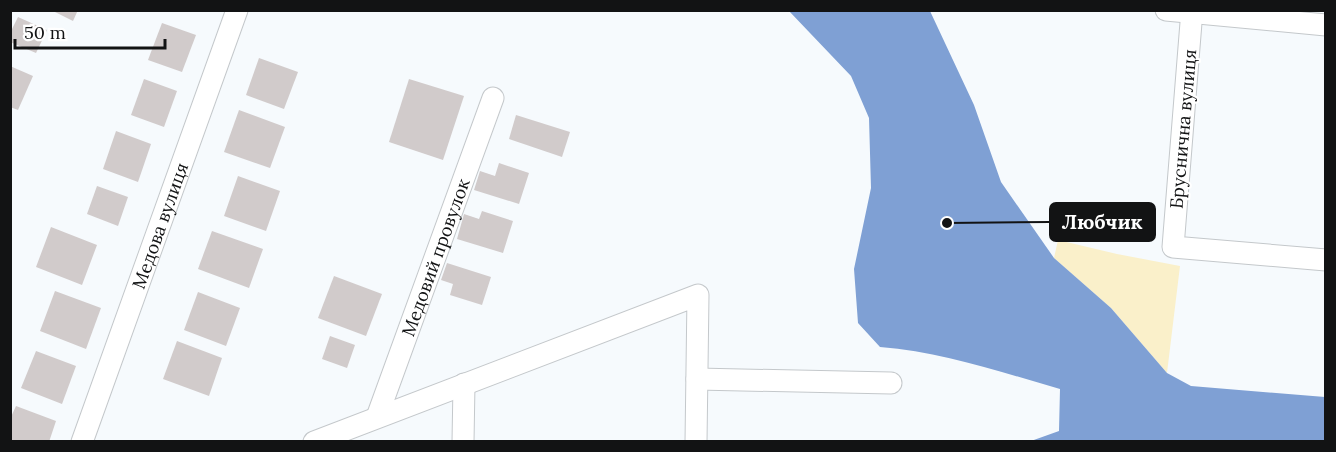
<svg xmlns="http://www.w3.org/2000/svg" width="1336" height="452" font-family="Lora,serif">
<rect width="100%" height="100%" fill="#f6fafd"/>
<!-- sand -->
<polygon fill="#faf0ca" points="1058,240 1117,254 1180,266 1167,373 1111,308 1054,258"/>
<!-- water -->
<path fill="#7fa0d4" d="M789 11H930L974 105 1001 182 1054 258 1111 308 1167 373 1191 386 1325 397V441H1031L1059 431 1060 389C1001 372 942 352 880 347L858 323 854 269 871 188 869 118 851 76Z"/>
<!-- building -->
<g fill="#d1cbcb">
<polygon points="51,10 78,10 73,21"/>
<polygon points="18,17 47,30 36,53 10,42 10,33"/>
<polygon points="162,23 196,35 182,72 148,60"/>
<polygon points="259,58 298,72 284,109 246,95"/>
<polygon points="10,66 33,76 18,110 10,107"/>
<polygon points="144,79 177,91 164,127 131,115"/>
<polygon points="409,79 464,96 443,160 389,142"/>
<polygon points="239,110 285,127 270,168 224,152"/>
<polygon points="516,115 570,132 562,157 509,139"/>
<polygon points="116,131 151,144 138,182 103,169"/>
<polygon points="499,163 529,173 519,204 474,190 480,171 495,176"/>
<polygon points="238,176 280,191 266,231 224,216"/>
<polygon points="97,186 128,197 118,226 87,214"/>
<polygon points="482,211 513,221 503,253 457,239 464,214 479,219"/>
<polygon points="51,227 97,245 82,285 36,267"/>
<polygon points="212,231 263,249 249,288 198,269"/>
<polygon points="447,263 491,277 482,305 450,295 453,284 441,280"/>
<polygon points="334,276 382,294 366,336 318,318"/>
<polygon points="55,291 101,308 86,349 40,331"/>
<polygon points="198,292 240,308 226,346 184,330"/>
<polygon points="330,336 355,345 347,368 322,359"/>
<polygon points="177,341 222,358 209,396 163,379"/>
<polygon points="36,351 76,366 62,404 21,388"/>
<polygon points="16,406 56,421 49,442 10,442 10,419"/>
</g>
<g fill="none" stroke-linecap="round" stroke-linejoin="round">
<defs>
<g id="minor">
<polyline points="1166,10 1326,25"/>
<polyline points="1192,10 1173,247 1326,260"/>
<polyline points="697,379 891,383"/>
<path id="s1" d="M377 417 493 98"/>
<path id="s2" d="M82 442 237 10"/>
<polyline points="314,442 698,295 696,442"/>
<polyline points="463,442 464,384"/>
</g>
</defs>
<!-- minor casing -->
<use href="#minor" stroke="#c4c8cb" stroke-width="23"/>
<!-- minor -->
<use href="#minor" stroke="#fff" stroke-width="21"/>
</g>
<g text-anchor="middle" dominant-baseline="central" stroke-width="4.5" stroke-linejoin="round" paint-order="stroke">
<!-- street labels -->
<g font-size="18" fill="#121314" stroke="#fff">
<text transform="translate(1183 129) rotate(-85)">Бруснична вулиця</text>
<text stroke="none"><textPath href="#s2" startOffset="230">Медова вулиця</textPath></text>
<text stroke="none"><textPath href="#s1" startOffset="170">Медовий провулок</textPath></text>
</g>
</g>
<!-- callouts -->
<path fill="none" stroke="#121314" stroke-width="2" d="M947 223L1050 222"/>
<circle fill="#121314" stroke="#fff" stroke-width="2" cx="947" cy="223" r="6"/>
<rect fill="#121314" stroke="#121314" stroke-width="2" x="1050" y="203" width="105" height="38" rx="6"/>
<g font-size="20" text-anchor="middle" font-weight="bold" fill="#fff">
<text x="1102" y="229">Любчик</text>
</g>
<!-- border -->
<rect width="1336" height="452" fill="none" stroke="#121314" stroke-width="24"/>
<!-- scale -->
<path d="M15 39v9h150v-9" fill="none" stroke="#121314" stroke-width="3"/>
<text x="24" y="39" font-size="18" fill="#121314" stroke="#ffffff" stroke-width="4.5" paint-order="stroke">50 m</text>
</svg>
